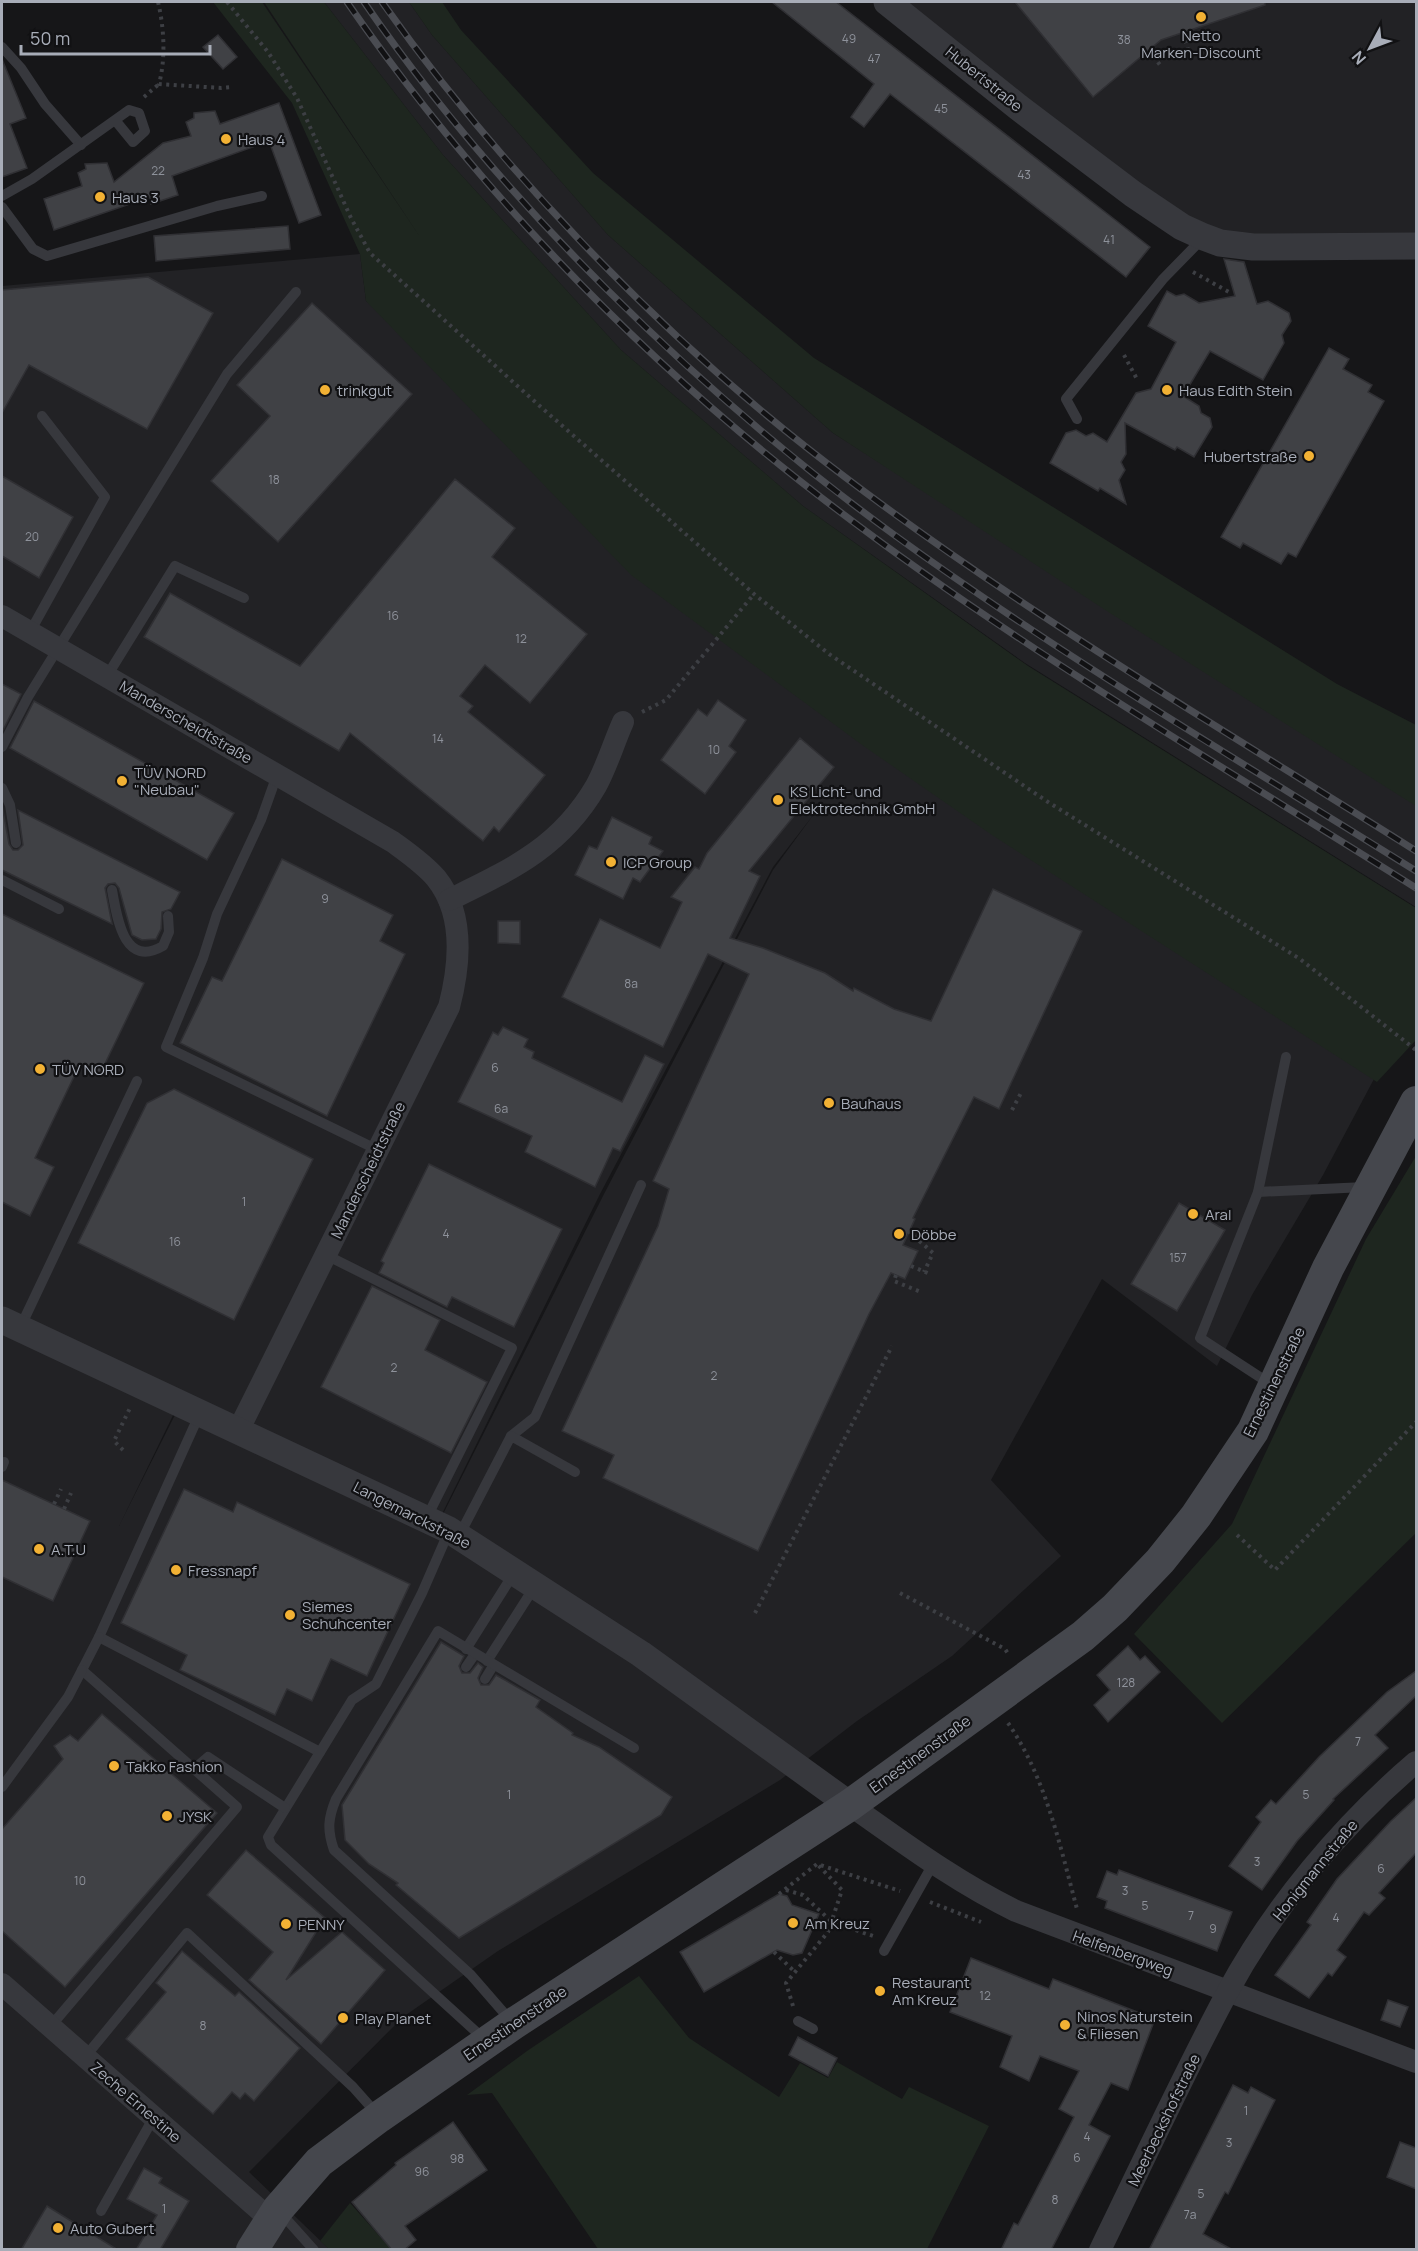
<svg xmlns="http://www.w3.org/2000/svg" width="1418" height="2251" font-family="Manrope,sans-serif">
<rect width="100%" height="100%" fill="#161618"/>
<!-- built -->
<g fill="#222225" fill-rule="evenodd">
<polygon points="324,2 409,2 432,35 608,235 833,433 1416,804 1416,907 1025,663 803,506 621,350 443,155"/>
<polygon points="891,2 1416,2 1416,244 1204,235"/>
<path d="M360 254 366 301 1383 1062 1323 1175 1252 1295 1217 1366 1102 1279 991 1480 1061 1556 952 1656 857 1721 780 1780 498 1951 403 2017 249 2172 329 2249 2 2250V286ZM814 814 773 870 603 1196 437 1526 180 1405 119 1526 180 1401 438 1522 600 1194 773 867Z"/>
</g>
<!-- green -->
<g fill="#1e261f">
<polygon points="213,2 262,2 420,237 264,2 324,2 443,155 621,350 803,506 1028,666 1416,908 1416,1040 1377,1082 992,835 865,747 631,575 366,301 360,254 292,103"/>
<polygon points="409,2 442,2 461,30 593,173 814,358 1337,684 1416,725 1416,806 1110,613 833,433 608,235 432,35"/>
<polygon points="1416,1156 1416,1533 1222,1723 1134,1634 1232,1524 1366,1239"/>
<polygon points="639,1976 689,2038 779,2097 800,2063 828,2078 837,2062 902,2099 909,2087 989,2126 927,2249 598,2249 492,2093 467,2095 527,2051"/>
<polygon points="350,2203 391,2249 329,2249 320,2241"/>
</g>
<!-- building -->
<g fill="#404145" stroke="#303034" stroke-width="1.5">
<polygon points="772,2 836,2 1150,247 1126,277 890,94 864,127 851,117 874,84"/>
<polygon points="1015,2 1265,2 1265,5 1161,40 1093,97"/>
<polygon points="218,35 237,57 223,69 203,47"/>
<polygon points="2,59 26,118 10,124 27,168 2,177"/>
<polygon points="279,103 321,215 299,223 269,141 172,176 178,195 151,204 150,197 54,230 44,199 82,186 78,173 86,169 85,164 107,163 114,182 163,143 191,136 186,122 194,118 194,113 215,111 220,124"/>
<polygon points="288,226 290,249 156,261 154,236"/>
<polygon points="1224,259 1244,262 1257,304 1268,301 1289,313 1291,321 1282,335 1284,343 1263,380 1210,351 1183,396 1199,406 1201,413 1210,418 1212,427 1194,457 1177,447 1175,450 1125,423 1126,454 1121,462 1125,470 1119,480 1126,504 1100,488 1098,491 1050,463 1066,433 1076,430 1086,436 1093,433 1107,442 1136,393 1151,389 1176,342 1148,326 1167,291 1176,296 1184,294 1199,303 1235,296"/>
<polygon points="148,277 213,313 147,429 29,365 2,413 2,290"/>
<polygon points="312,303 412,394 278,542 211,481 270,416 237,385"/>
<polygon points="1329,348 1349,359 1343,369 1372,385 1368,392 1384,401 1296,557 1288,553 1281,564 1243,543 1240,548 1221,537"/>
<polygon points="2,476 73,517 39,578 2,556"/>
<polygon points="455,479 515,528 492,557 587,634 530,703 485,665 460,696 473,706 468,712 545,775 499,832 494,827 483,841 350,733 339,751 144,637 170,593 300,666"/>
<polygon points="2,684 21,694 2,732"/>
<polygon points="718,700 746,720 729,746 736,752 705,794 661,760 698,709 707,716"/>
<polygon points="34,701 234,813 207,860 10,748"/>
<polygon points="800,738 834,767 749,871 760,876 730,938 763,948 825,973 853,991 854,988 894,1009 931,1021 993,889 1082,931 999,1109 974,1097 913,1218 915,1219 903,1245 918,1251 905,1279 891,1273 869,1314 758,1551 603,1478 614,1455 562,1431 658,1226 669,1189 653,1181 749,974 708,954 663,1047 562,997 600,919 660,948 682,902 671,897 695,867 699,869 707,853"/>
<polygon points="2,805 9,844 13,850 18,850 23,845 18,810 180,892 171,909 162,912 161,929 156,939 142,940 132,935 119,888 115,883 108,884 105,888 112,924 2,870"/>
<polygon points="612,817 652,837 649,844 663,851 640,882 633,878 623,899 575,875 589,846 597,849"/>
<polygon points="282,859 393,915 380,941 405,954 327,1116 180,1043 212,977 222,981"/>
<polygon points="2,914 144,983 100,1074 80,1064 35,1158 54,1167 30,1216 2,1202"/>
<polygon points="498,921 520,921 520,944 498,943"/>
<polygon points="503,1027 528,1039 524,1047 534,1052 532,1058 622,1102 645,1055 664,1064 620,1151 613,1148 595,1187 525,1152 532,1136 458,1102 493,1032 498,1035"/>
<polygon points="174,1089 313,1159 234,1320 78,1243 147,1103"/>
<polygon points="429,1164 562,1229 514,1327 452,1297 447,1307 379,1273 384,1263 381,1261"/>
<polygon points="1179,1203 1225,1230 1177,1311 1131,1284"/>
<polygon points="372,1286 440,1320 425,1350 487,1382 451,1453 321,1387"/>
<polygon points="2,1480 90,1521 53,1601 2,1577"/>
<polygon points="184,1489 233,1512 237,1502 410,1584 367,1676 331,1659 312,1701 287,1689 275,1715 180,1670 187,1655 121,1623"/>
<polygon points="441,1642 464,1656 459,1666 462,1673 470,1673 478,1663 483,1667 478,1678 481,1685 489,1685 496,1675 540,1700 536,1707 573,1733 572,1735 599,1747 672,1797 661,1815 459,1938 396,1885 398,1883 369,1864 345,1840 342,1805"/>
<polygon points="1128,1646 1140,1660 1145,1656 1160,1672 1108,1722 1094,1705 1110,1690 1097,1675"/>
<polygon points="1416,1671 1416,1696 1375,1735 1388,1748 1333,1799 1334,1800 1297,1841 1262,1890 1229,1866 1261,1822 1256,1817 1271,1800 1276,1804 1319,1757 1387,1692"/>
<polygon points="102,1714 217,1813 65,1987 2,1931 2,1829 63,1759 54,1746 70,1735 78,1741"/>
<polygon points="1416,1798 1416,1853 1379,1893 1385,1898 1369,1915 1364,1912 1337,1950 1346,1957 1332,1976 1328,1973 1309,1998 1275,1975 1311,1925 1307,1922 1337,1879 1391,1821"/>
<polygon points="246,1850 325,1918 286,1980 342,1932 385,1970 321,2044 249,1980 273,1952 207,1895"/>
<polygon points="1119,1870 1232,1912 1217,1951 1105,1908 1107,1901 1097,1897 1107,1871 1117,1875"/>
<polygon points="779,1894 787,1896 792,1905 819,1914 802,1953 793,1955 777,1950 704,1992 680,1952"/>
<polygon points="182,1951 235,1996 239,1992 300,2048 254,2101 245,2093 240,2099 232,2092 213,2114 126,2039 166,1992 156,1983"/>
<polygon points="971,1958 1049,1989 1053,1979 1155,2019 1128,2090 1111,2083 1089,2125 1110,2136 1051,2250 1001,2250 1014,2223 1018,2225 1074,2117 1059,2109 1079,2071 1040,2056 1029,2081 1000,2067 1012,2036 950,2012"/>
<polygon points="1388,2000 1408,2007 1400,2027 1381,2020"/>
<polygon points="798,2037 837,2058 828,2076 789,2055"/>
<polygon points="1233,2085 1248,2093 1251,2087 1275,2100 1228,2194 1225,2192 1203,2234 1233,2250 1149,2250"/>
<polygon points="453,2122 487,2170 405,2226 416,2240 404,2250 392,2250 352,2202 396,2165 395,2163"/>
<polygon points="1400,2142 1416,2148 1416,2189 1387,2177"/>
<polygon points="144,2168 162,2178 159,2183 189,2201 160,2250 136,2250 157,2215 127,2199"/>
<polygon points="47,2206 118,2250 21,2250"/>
</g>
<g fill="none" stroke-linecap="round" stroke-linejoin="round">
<!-- path -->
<g stroke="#3d3f44" stroke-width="4" stroke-dasharray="3 4.5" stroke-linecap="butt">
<path d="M158 2C164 27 166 58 159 84L221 88 233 87"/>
<polyline points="227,2 268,52 297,98 351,218 370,253 542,408 754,594 829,654 1048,802 1300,959 1416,1050"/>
<polyline points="1183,33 1189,53"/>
<polyline points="1149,50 1160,65"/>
<polyline points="144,97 159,84"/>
<polyline points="1193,272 1229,292"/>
<polyline points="1124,355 1138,381"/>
<polyline points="642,712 666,700 754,594"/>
<polyline points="1012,1110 1022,1091"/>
<polyline points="908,1231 933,1253 924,1272"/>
<polyline points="911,1266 930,1274"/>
<polyline points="896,1275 894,1281 921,1292"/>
<polyline points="123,1450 114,1441 130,1408"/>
<polyline points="54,1504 61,1489"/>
<polyline points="64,1509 71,1493"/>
<polyline points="1237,1535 1275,1570 1416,1422"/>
<polyline points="900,1593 1005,1649 1009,1655"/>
<polyline points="755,1613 892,1346"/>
<path d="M1008 1723C1046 1778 1060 1846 1077 1909"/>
<polyline points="786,1890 803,1895 832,1922 873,1936"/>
<polyline points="779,1894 817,1864 900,1891"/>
<polyline points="930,1902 981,1922"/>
<polyline points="774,1952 795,1972"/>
<polyline points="793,2006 786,1983 828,1932 842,1890 818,1865"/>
</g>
<!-- service -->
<g stroke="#37383d" stroke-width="10">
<polyline points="2,47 21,68 45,104 81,145"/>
<polyline points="2,196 32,179 129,110 139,113 145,131 133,142 115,120"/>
<polyline points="2,207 33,249 47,256 217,206 262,196"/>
<polyline points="1077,419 1066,399 1163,279 1204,237"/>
<polyline points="30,632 105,497 42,416"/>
<polyline points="107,676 175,566 244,598"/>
<polyline points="2,747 28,697 227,374 296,292"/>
<polyline points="277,775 261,820 217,914 203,958 166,1047 378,1150"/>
<polyline points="2,788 10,805 16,843"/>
<polyline points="2,880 59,909"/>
<path d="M112 890C117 916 123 969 163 946L169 932 168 916"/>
<polyline points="1258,1192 1365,1187"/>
<polyline points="326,1255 512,1348 426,1519"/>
<polyline points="20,1328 137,1081"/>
<polyline points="1272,1385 1200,1338 1258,1192 1286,1057"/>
<polyline points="200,1413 99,1637 320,1752"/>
<polyline points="511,1436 535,1417 641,1185"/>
<polyline points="2,1467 4,1462"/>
<polyline points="449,1531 422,1593 376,1684 352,1700 268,1837 271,1845 484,2039"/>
<polyline points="459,1536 511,1436 575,1472"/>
<polyline points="99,1637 82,1670 194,1769 208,1757 285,1808"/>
<polyline points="466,1649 514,1573"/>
<polyline points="487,1661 535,1586"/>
<polyline points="466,1667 475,1654"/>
<polyline points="485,1679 493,1666"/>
<polyline points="2,1787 68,1697 82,1670"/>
<polyline points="884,1951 933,1864"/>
<path d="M511 2021 471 1975 334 1850C327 1830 328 1818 336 1799L438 1631 634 1748"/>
<polyline points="798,2021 813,2029"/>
<polyline points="50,2027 237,1807 194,1769"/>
<polyline points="85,2057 187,1933 353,2087 377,2114"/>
<polyline points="101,2211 154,2117"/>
<polyline points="280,2212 314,2250"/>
</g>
<!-- minor -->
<g stroke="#37383d" stroke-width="22">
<path d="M2 616 393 842C408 853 424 864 436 878 465 914 460 965 449 1007L238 1431"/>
<path d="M449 900C510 870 560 848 596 786 607 766 614 742 623 722"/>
<path d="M850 1805C904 1843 956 1882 1016 1911L1416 2062"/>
<polyline points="2,1984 271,2220"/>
<path d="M1100 2250C1142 2164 1182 2077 1227 1993 1274 1906 1342 1825 1416 1762"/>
</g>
<!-- tertiary -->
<g stroke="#37383d" stroke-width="27">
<polyline points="887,2 1018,107 1133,194 1182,227 1204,237 1220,243 1253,247 1416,246"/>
<polyline points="2,1320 449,1530 641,1654 850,1805"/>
</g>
<!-- secondary -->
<polyline stroke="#45474d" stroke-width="32" points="252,2250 278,2209 319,2162 379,2117 513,2024 850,1805 1083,1636 1115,1608 1160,1561 1196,1516 1253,1431 1328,1268 1416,1102"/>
<defs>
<g id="rail">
<path d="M347 2C471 181 628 346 800 481 993 633 1208 757 1416 888"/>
<path d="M364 2C500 200 699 393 893 534 1061 656 1240 761 1416 871"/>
<path d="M382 2C495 162 652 326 806 447 998 598 1210 721 1416 851"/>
</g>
</defs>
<!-- rail casing -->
<use href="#rail" stroke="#4a4c52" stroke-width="7"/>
<!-- rail -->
<use href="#rail" stroke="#111113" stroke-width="4.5" stroke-dasharray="14" stroke-linecap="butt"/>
</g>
<!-- markers -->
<g fill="#f2b134" stroke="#111113" stroke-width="2">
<circle cx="1201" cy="17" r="6"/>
<circle cx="226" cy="139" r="6"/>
<circle cx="100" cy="197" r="6"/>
<circle cx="325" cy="390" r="6"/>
<circle cx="1167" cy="390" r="6"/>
<circle cx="1309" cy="456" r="6"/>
<circle cx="122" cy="781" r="6"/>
<circle cx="778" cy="800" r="6"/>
<circle cx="611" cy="862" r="6"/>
<circle cx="40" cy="1069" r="6"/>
<circle cx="829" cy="1103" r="6"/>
<circle cx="1193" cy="1214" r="6"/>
<circle cx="899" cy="1234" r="6"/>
<circle cx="39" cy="1549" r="6"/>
<circle cx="176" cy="1570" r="6"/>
<circle cx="290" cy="1615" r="6"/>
<circle cx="114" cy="1766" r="6"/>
<circle cx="167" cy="1816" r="6"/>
<circle cx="793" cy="1923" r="6"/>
<circle cx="286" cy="1924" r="6"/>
<circle cx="880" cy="1991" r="6"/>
<circle cx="343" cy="2018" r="6"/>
<circle cx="1065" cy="2025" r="6"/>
<circle cx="58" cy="2228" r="6"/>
</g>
<g text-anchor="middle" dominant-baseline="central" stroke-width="4.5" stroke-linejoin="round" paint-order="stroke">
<!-- number labels -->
<g font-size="12" fill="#8e929b">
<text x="849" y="38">49</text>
<text x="1124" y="39">38</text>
<text x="874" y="58">47</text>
<text x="941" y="108">45</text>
<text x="158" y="170">22</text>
<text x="1024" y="174">43</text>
<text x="1109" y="239">41</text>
<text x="274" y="479">18</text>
<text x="32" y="536">20</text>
<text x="393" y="615">16</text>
<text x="521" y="638">12</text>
<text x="438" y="738">14</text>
<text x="714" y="749">10</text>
<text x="325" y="898">9</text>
<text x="631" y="983">8a</text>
<text x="495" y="1067">6</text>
<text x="501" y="1108">6a</text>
<text x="244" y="1201">1</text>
<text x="446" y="1233">4</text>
<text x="175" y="1241">16</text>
<text x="1178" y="1257">157</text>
<text x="394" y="1367">2</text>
<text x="714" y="1375">2</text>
<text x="1126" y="1682">128</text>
<text x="1358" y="1741">7</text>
<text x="509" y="1794">1</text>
<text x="1306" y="1794">5</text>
<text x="1257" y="1861">3</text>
<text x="1381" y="1868">6</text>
<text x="80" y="1880">10</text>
<text x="1125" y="1890">3</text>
<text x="1145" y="1905">5</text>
<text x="1191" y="1915">7</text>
<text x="1336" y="1917">4</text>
<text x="1213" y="1928">9</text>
<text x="985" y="1995">12</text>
<text x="203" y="2025">8</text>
<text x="1246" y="2110">1</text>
<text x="1087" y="2136">4</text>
<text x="1229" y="2142">3</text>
<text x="1077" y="2157">6</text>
<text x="457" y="2158">98</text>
<text x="422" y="2171">96</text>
<text x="1201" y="2193">5</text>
<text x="1055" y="2199">8</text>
<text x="164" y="2208">1</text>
<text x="1190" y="2214">7a</text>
</g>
<!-- poi labels -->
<g font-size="15" fill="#a8adb8" stroke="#111113" text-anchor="start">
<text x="1201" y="35" text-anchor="middle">Netto<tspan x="1201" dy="17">Marken-Discount</tspan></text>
<text x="238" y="139">Haus 4</text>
<text x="112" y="197">Haus 3</text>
<text x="337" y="390">trinkgut</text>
<text x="1179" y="390">Haus Edith Stein</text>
<text x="1297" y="456" text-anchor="end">Hubertstraße</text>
<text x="134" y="772">TÜV NORD<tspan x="134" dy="17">"Neubau"</tspan></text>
<text x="790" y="791">KS Licht- und<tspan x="790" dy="17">Elektrotechnik GmbH</tspan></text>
<text x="623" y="862">ICP Group</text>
<text x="52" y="1069">TÜV NORD</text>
<text x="841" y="1103">Bauhaus</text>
<text x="1205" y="1214">Aral</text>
<text x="911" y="1234">Döbbe</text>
<text x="51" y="1549">A.T.U</text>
<text x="188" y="1570">Fressnapf</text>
<text x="302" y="1606">Siemes<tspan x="302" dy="17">Schuhcenter</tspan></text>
<text x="126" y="1766">Takko Fashion</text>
<text x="179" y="1816">JYSK</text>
<text x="805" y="1923">Am Kreuz</text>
<text x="298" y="1924">PENNY</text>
<text x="892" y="1982">Restaurant<tspan x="892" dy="17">Am Kreuz</tspan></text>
<text x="1077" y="2016">Ninos Naturstein<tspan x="1077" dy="17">&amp; Fliesen</tspan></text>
<text x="355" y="2018">Play Planet</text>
<text x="70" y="2228">Auto Gubert</text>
</g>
<!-- street labels -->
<g font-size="15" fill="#a8adb8" stroke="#111113">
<text transform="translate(984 79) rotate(39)">Hubertstraße</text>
<text transform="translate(186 722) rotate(30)">Manderscheidtstraße</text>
<text transform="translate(368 1170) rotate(-64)">Manderscheidtstraße</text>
<text transform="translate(1274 1382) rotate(-64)">Ernestinenstraße</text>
<text transform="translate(412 1515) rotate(27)">Langemarckstraße</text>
<text transform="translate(920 1754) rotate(-36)">Ernestinenstraße</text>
<text transform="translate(1315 1870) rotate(-51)">Honigmannstraße</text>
<text transform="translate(1123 1953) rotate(20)">Helfenbergweg</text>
<text transform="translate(515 2023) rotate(-34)">Ernestinenstraße</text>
<text transform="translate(136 2102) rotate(41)">Zeche Ernestine</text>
<text transform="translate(1164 2120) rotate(-64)">Meerbeckshofstraße</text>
</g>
</g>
<!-- border -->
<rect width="1418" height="2251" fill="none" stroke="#a8adb8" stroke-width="6"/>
<!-- north arrow -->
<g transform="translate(1370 48) rotate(229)" stroke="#111113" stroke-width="4.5" paint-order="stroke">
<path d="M0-4.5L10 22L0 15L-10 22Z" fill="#a8adb8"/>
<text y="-9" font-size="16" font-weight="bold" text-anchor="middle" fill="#a8adb8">N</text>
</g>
<!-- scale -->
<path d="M21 45v9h189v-9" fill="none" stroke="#a8adb8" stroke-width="3"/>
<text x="30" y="45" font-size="18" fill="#a8adb8" stroke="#111113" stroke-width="4.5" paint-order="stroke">50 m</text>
</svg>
